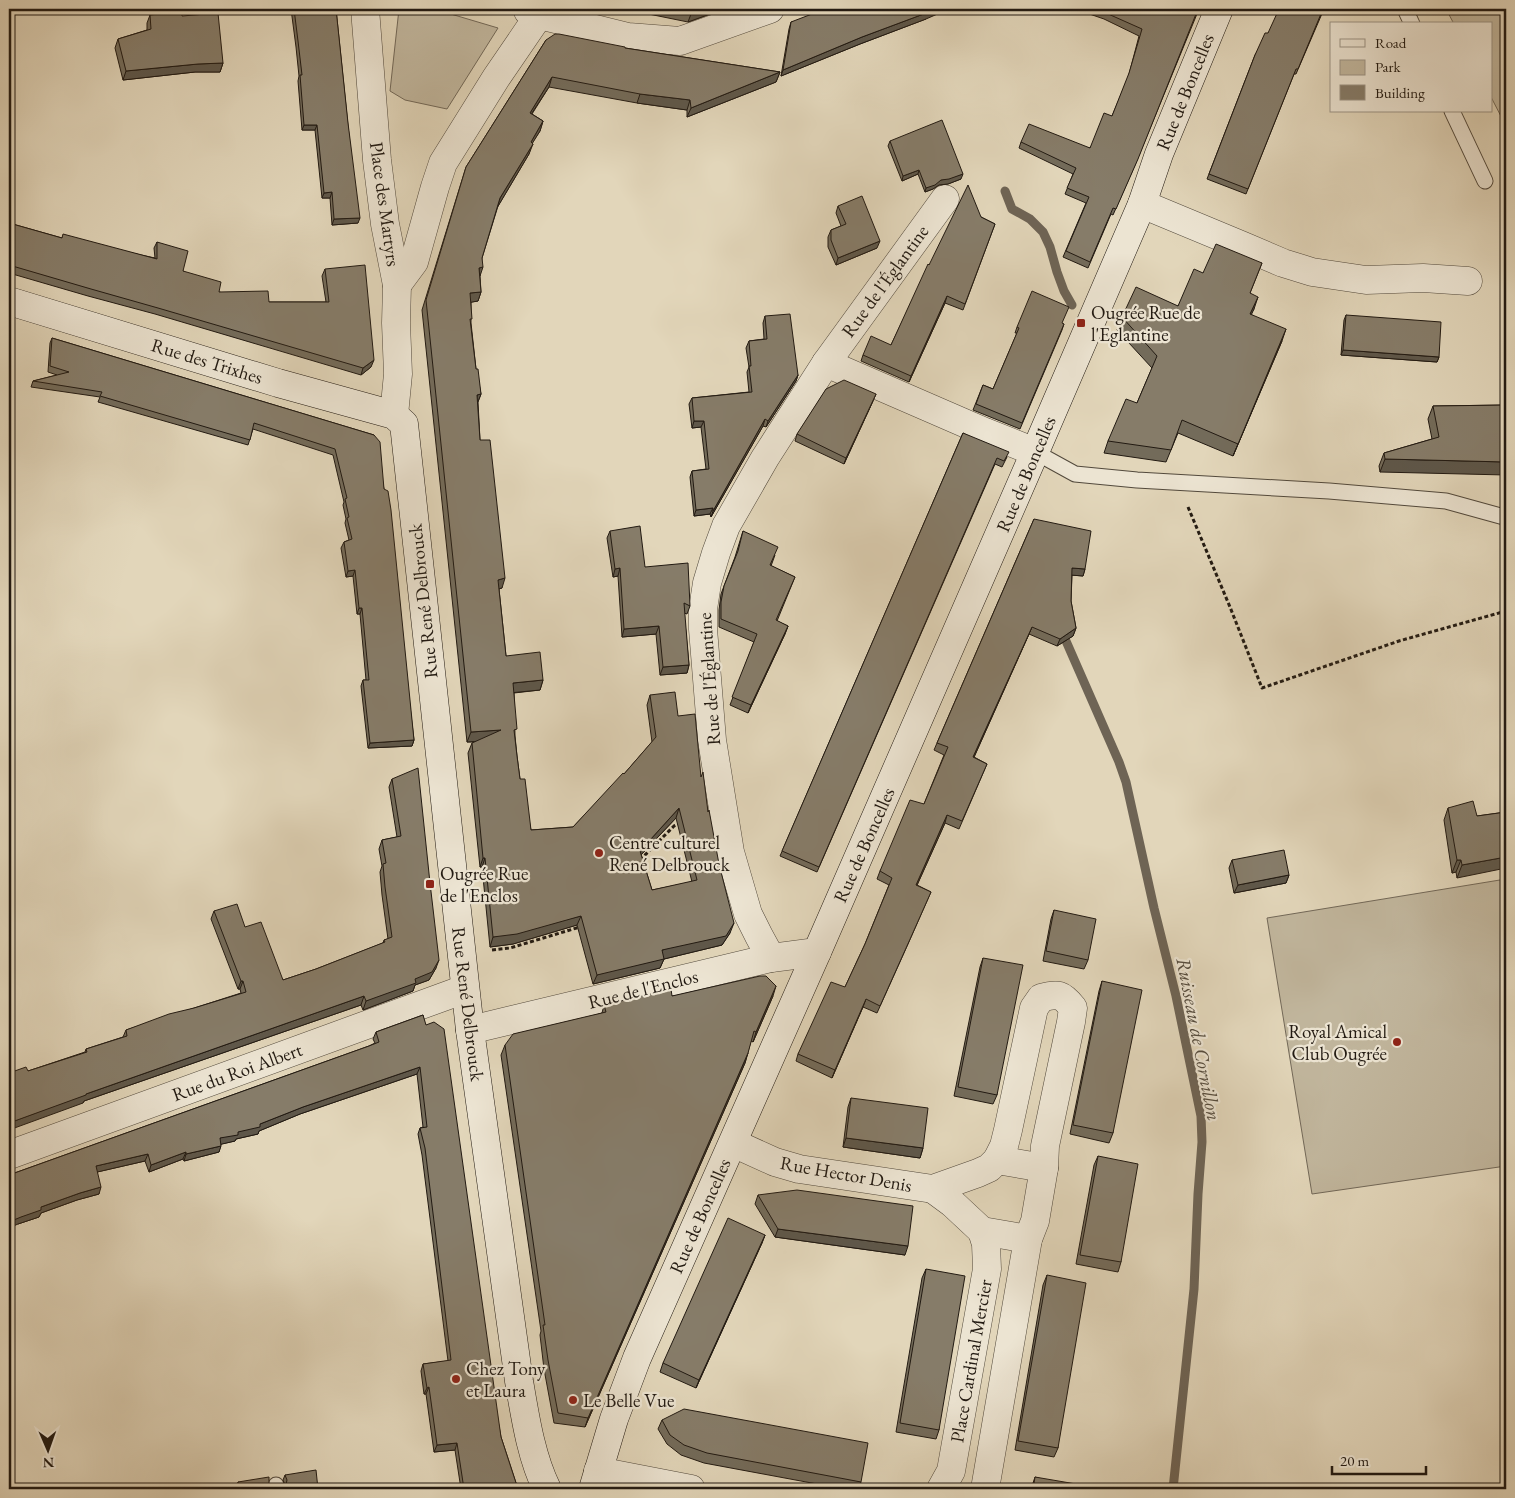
<svg xmlns="http://www.w3.org/2000/svg" width="1515" height="1498" font-family="'EB Garamond',serif">
<rect width="100%" height="100%" fill="#e2d6ba"/>
<filter id="stains"><feTurbulence type="fractalNoise" baseFrequency=".004" numOctaves="4"/><feColorMatrix values="0 0 0 0 .2 0 0 0 0 .09 0 0 0 0 .02 0 0 0 .5 -.17"/></filter>
<radialGradient id="worn" r=".72"><stop offset=".6" stop-color="#630" stop-opacity="0"/><stop offset="1" stop-color="#630" stop-opacity=".3"/></radialGradient>
<!-- green -->
<g fill="#c1b69d" stroke="#726858">
<polygon points="399,9 434,9 498,28 447,109 405,100 390,91"/>
<polygon points="1446,9 1506,9 1506,126 1491,97 1491,24 1454,24"/>
<polygon points="1506,879 1506,1166 1312,1194 1267,918"/>
</g>
<g fill="none" stroke-linecap="round" stroke-linejoin="round">
<!-- stream -->
<g stroke="#6e6455" stroke-width="9">
<polyline points="1005,191 1012,209 1030,219 1043,232 1050,247 1057,272 1064,291 1072,305"/>
<polyline points="1066,641 1119,762 1126,782 1154,908 1176,996 1201,1116 1202,1142 1198,1194 1194,1289 1173,1489"/>
</g>
<defs>
<g id="lane">
<polyline points="1405,9 1412,24"/>
<polyline points="1452,111 1485,181"/>
<polyline points="1035,452 1075,474 1137,480 1329,491 1446,501 1504,517"/>
<polyline points="276,1485 276,1489"/>
</g>
<g id="street">
<polyline points="365,9 377,160 385,224 397,285 396,323 398,374 394,415"/>
<polyline points="528,11 539,15 628,37 680,41 770,9"/>
<polyline points="1142,204 1243,246 1283,263 1312,272 1366,280 1423,278 1468,281"/>
<polyline points="397,285 414,262 435,187 443,163 496,78 539,15 548,9"/>
<polyline points="826,363 985,432 1035,452"/>
<polyline points="771,958 759,936 748,914 730,852 712,740 703,629 703,609 707,583 716,553 726,526 765,458 826,363 945,199"/>
<polyline points="470,1030 771,958 817,952"/>
<polyline points="733,1143 775,1162 799,1169 933,1189 978,1173 989,1168 997,1160 1044,1168"/>
<polyline points="9,1155 465,989"/>
<polyline points="933,1189 952,1203 982,1231 1028,1239"/>
<polyline points="598,1471 691,1489"/>
<polyline points="941,1489 951,1471 987,1269 986,1244 982,1231"/>
<path d="M985 1489 1028 1239 1035 1221 1044 1168 1045 1146 1071 1022 1073 1008C1062 994 1058 993 1041 998L1034 1008 1008 1130 1004 1146 997 1160"/>
</g>
<g id="secondary">
<path d="M9 301 278 383 394 415 404 424 470 1030 519 1381C525 1416 531 1457 547 1489"/>
<polyline points="593,1489 614,1419 637,1358 817,952 1035,452 1142,204 1159,154 1219,9"/>
</g>
</defs>
<!-- lane casing -->
<use href="#lane" stroke="#52493c" stroke-width="17"/>
<!-- street casing -->
<use href="#street" stroke="#52493c" stroke-width="29"/>
<!-- secondary casing -->
<use href="#secondary" stroke="#221a12" stroke-width="29"/>
<!-- path -->
<g stroke="#221a12" stroke-width="3" stroke-dasharray="4 2.5" stroke-linecap="butt">
<polyline points="1188,507 1230,607 1262,688 1399,641 1506,611"/>
<polyline points="640,860 674,826 679,824"/>
<polyline points="492,950 510,948 580,927"/>
</g>
<!-- lane -->
<use href="#lane" stroke="#ece4d2" stroke-width="15"/>
<!-- street -->
<use href="#street" stroke="#ece4d2" stroke-width="28"/>
<!-- secondary -->
<use href="#secondary" stroke="#ece4d2" stroke-width="28"/>
</g>
<!-- wall -->
<g fill="#736b5a" stroke="#221a12" fill-rule="evenodd">
<polygon points="291,9 336,9 358,223 332,225 330,198 322,198 315,130 302,130 298,81 299,76 296,47"/>
<polygon points="624,9 724,9 688,22"/>
<polygon points="1075,9 1199,9 1135,165 1113,215 1111,214 1088,268 1063,257 1086,203 1065,194 1073,174 1019,148 1021,142 1090,148 1112,116 1128,78 1139,36 1104,19"/>
<polygon points="1324,9 1296,74 1294,74 1246,194 1207,179 1255,55 1268,33"/>
<polygon points="150,15 182,16 223,63 220,72 195,72 123,80 115,48 118,39 147,30 147,23"/>
<polygon points="926,19 860,44 781,76 789,29 791,22"/>
<path d="M546 40 625 48 780 72 776 82 687 117V110L637 103 549 87 532 114 543 121 540 131 532 143 529 154 498 206 482 258 480 276 481 292 478 301 471 302V323L476 369 481 394 478 402 480 440 502 588 499 589 506 656 543 680 540 690 514 693 515 736 517 756 520 779 531 830 573 827 624 774 652 742 647 705 650 695 678 716 701 777 708 812 730 933 722 945 664 959 660 968 593 984 577 925 513 944 490 947 482 867H480L468 753 472 743 476 742H467L422 310 466 167ZM676 818 692 882 652 890 641 855Z"/>
<polygon points="890,141 961,179 948,184 939,185 933,189 925,192 918,174 902,181 888,146"/>
<polygon points="838,206 877,248 836,265 828,247 828,237 831,230 841,226 836,213"/>
<polygon points="981,217 995,224 963,310 945,303 909,382 861,361 863,355 891,345 929,265"/>
<polygon points="9,223 62,238 155,258 154,248 157,242 183,271 219,292 269,302 326,302 322,276 325,269 371,367 361,375 155,314 88,296 9,273"/>
<polygon points="1262,263 1250,293 1254,309 1251,314 1282,341 1233,456 1178,433 1166,462 1104,453 1108,441 1137,403 1152,368 1117,330 1122,317 1178,306 1203,273"/>
<polygon points="1346,315 1439,357 1437,362 1341,355 1344,320"/>
<polygon points="765,316 798,375 796,381 766,427 763,426 711,517 710,514 694,516 690,477 692,471 706,469 701,427 692,428 689,404 692,398 749,392 747,372 749,367 746,348 749,341 764,339 763,323"/>
<polygon points="1063,324 1064,324 1062,330 1020,429 973,410 983,385 993,389 1017,333 1015,333 1017,327"/>
<polygon points="52,338 374,435 384,489 414,740 412,746 368,748 361,686 363,680 366,680 360,614 357,614 353,576 346,577 341,548 344,542 349,540 345,523 346,519 343,505 344,502 333,455 253,429 248,445 98,402 100,397 31,387 33,381 57,375 48,372 50,343"/>
<polygon points="873,401 844,464 795,441 797,434"/>
<polygon points="1506,405 1380,472 1379,466 1384,453 1432,439 1428,419 1433,406"/>
<polygon points="963,433 1007,457 1002,467 995,464 817,872 780,856"/>
<polygon points="1034,519 1085,569 1083,576 1072,575 1071,601 1076,628 1073,636 1057,646 1029,634 974,757 987,764 959,829 945,823 917,885 931,892 908,944 877,1013 863,1007 832,1078 796,1061 798,1054 845,987 865,944 889,885 877,879 880,871 924,804 944,755 934,750 937,743"/>
<polygon points="610,531 645,567 690,606 687,614 684,613 689,665 687,673 660,675 656,634 622,637 618,576 613,577 607,538"/>
<polygon points="743,531 775,555 771,566 795,577 777,621 788,626 785,634 748,713 730,705 754,642 719,627 719,610 721,594 735,557"/>
<polygon points="392,779 436,968 429,980 415,985 413,991 363,1010 361,1005 84,1101 83,1103 28,1071 85,1052 86,1049 123,1037 126,1030 241,993 240,989 238,989 211,919 214,911 245,927 283,980 316,969 383,943 384,940 388,939 382,895 380,872 382,866 379,849 382,840 397,837 389,787"/>
<polygon points="1448,808 1477,816 1506,812 1457,878 1456,872 1452,873 1444,820"/>
<polygon points="1232,860 1289,875 1286,883 1234,893 1229,868"/>
<polygon points="1054,910 1088,960 1084,969 1043,961 1051,919"/>
<polygon points="983,958 997,1095 993,1104 954,1096 980,967"/>
<polygon points="1102,981 1113,1133 1109,1143 1070,1134 1099,991"/>
<polygon points="672,996 773,996 753,1042 751,1041 745,1063 585,1427 554,1423 544,1369 540,1335 541,1331 501,1055 505,1045 602,1013 604,1005"/>
<polygon points="423,1015 501,1437 518,1489 461,1489 455,1450 434,1452 426,1394 424,1394 421,1371 423,1364 448,1361 422,1155 418,1134 420,1128 423,1127 417,1074 300,1114 259,1131 258,1134 236,1139 235,1141 221,1144 219,1152 184,1161 183,1159 149,1172 145,1161 97,1172 99,1194 77,1200 41,1213 39,1217 18,1224 9,1175 369,1046 375,1043 373,1039 376,1032"/>
<polygon points="851,1098 923,1148 920,1158 843,1147 848,1107"/>
<polygon points="1098,1156 1121,1262 1118,1272 1076,1264 1094,1165"/>
<polygon points="758,1195 905,1255 775,1237 755,1204"/>
<polygon points="765,1235 762,1243 696,1388 660,1372 663,1363"/>
<polygon points="926,1269 939,1430 936,1439 896,1432 922,1278"/>
<polygon points="1047,1275 1058,1448 1054,1457 1015,1450 1043,1285"/>
<polygon points="662,1420 861,1482 859,1489 844,1489 704,1463 681,1455 667,1444 658,1429"/>
<polygon points="285,1475 318,1489 285,1489 285,1485 283,1480"/>
<polygon points="1035,1477 1075,1489 1031,1489"/>
<polygon points="238,1482 269,1488 270,1489 236,1489 236,1487"/>
</g>
<!-- shaded-wall -->
<g fill="#5e574a" stroke="#221a12">
<polygon points="705,9 724,9 688,22 691,14"/>
<polygon points="937,9 949,9 926,19 860,44 781,76 783,70 862,37"/>
<polygon points="223,63 220,72 195,72 123,80 126,71 198,64"/>
<polygon points="780,72 776,82 687,117 691,108"/>
<polygon points="552,77 549,87 526,122 530,113"/>
<polygon points="640,94 690,100 687,110 637,103"/>
<polygon points="543,121 540,131 527,152 531,142"/>
<polygon points="304,125 317,125 315,130 302,130"/>
<polygon points="533,144 529,154 497,208 500,198"/>
<polygon points="919,170 918,174 902,181 903,176"/>
<polygon points="963,174 961,179 948,184 939,185 933,189 925,192 926,188 941,180"/>
<polygon points="332,192 330,198 322,198 324,193"/>
<polygon points="360,218 358,223 332,225 334,219"/>
<polygon points="880,241 877,248 836,265 838,258"/>
<polygon points="483,267 480,276 479,268"/>
<polygon points="481,292 478,301 467,303 470,293"/>
<polygon points="947,296 945,303 909,382 911,376"/>
<polygon points="1258,297 1254,309 1246,326 1250,314"/>
<polygon points="1286,329 1282,341 1233,456 1238,444"/>
<polygon points="1343,350 1439,357 1437,362 1341,355"/>
<polygon points="374,360 371,367 361,375 363,368"/>
<polygon points="798,375 796,381 766,427 768,421"/>
<polygon points="481,394 477,404 477,395"/>
<polygon points="876,394 873,401 844,464 846,458"/>
<polygon points="765,419 763,426 711,517 713,511"/>
<polygon points="694,421 704,421 701,427 692,428"/>
<polygon points="1385,459 1506,462 1506,475 1380,472"/>
<polygon points="713,508 710,514 694,516 696,510"/>
<polygon points="620,568 618,576 613,577 615,569"/>
<polygon points="1072,568 1085,569 1083,576 1070,575"/>
<polygon points="355,570 353,576 346,577 348,571"/>
<polygon points="505,578 502,588 494,590 498,580"/>
<polygon points="359,608 362,608 360,614 357,614"/>
<polygon points="659,626 656,634 622,637 624,629"/>
<polygon points="788,626 785,634 748,713 751,705"/>
<polygon points="1032,627 1029,634 971,764 973,757"/>
<polygon points="1076,628 1073,636 1057,646 1060,639"/>
<polygon points="689,665 687,673 660,675 663,667"/>
<polygon points="543,680 540,690 509,693 513,683"/>
<polygon points="501,730 498,740 467,742 471,732"/>
<polygon points="414,740 412,746 368,748 370,743"/>
<polygon points="679,808 676,818 636,860 640,851"/>
<polygon points="947,815 945,823 914,892 916,885"/>
<polygon points="1506,857 1506,868 1457,878 1462,865"/>
<polygon points="483,858 485,858 482,867 480,867"/>
<polygon points="1457,860 1461,860 1456,872 1452,873"/>
<polygon points="1289,875 1286,883 1234,893 1238,885"/>
<polygon points="581,916 577,925 513,944 490,947 493,937"/>
<polygon points="734,923 730,933 722,945 664,959 660,968 593,984 597,975"/>
<polygon points="439,960 436,968 429,980 415,985 413,991 363,1010 366,1001 415,979"/>
<polygon points="241,981 243,981 240,989 238,989"/>
<polygon points="776,986 773,996 753,1042 756,1032"/>
<polygon points="364,996 361,1005 84,1101 83,1103 9,1130 9,1123 86,1094"/>
<polygon points="866,999 863,1007 832,1078 835,1070"/>
<polygon points="748,1053 745,1063 585,1427 588,1418"/>
<polygon points="420,1067 417,1074 300,1114 259,1131 258,1134 236,1139 235,1141 218,1145 220,1138 260,1124 303,1107"/>
<polygon points="846,1138 923,1148 920,1158 843,1147"/>
<polygon points="221,1146 219,1152 184,1161 186,1154"/>
<polygon points="186,1152 183,1159 149,1172 151,1165"/>
<polygon points="148,1154 145,1161 93,1173 96,1166"/>
<polygon points="101,1187 99,1194 77,1200 41,1213 39,1217 18,1224 9,1228 9,1222 41,1207 80,1193"/>
<polygon points="778,1229 908,1246 905,1255 775,1237"/>
<polygon points="765,1235 762,1243 696,1388 699,1380"/>
<polygon points="429,1387 426,1394 424,1394 427,1388"/>
<polygon points="457,1443 455,1450 434,1452 437,1445"/>
</g>
<!-- building -->
<g fill="#867c69" stroke="#221a12" fill-rule="evenodd">
<polygon points="294,9 336,9 348,123 360,218 334,219 332,192 324,193 317,125 304,125 300,75 302,75 298,41"/>
<polygon points="665,9 705,9 691,14"/>
<polygon points="825,9 937,9 862,37 783,70 791,22"/>
<polygon points="1094,9 1198,9 1138,159 1116,209 1113,208 1090,262 1066,251 1089,197 1067,188 1076,168 1021,142 1029,124 1090,148 1104,113 1112,116 1129,73 1142,29 1106,13"/>
<polygon points="1279,9 1323,9 1298,69 1296,69 1248,189 1209,174 1255,55 1265,33 1268,33"/>
<polygon points="182,11 182,16 218,13 223,63 198,64 126,71 118,39 151,29 150,15"/>
<path d="M555 34H559L625 47V48L780 72 691 108 690 100 640 94 552 77 530 113 543 121 531 142 533 144 500 198 482 258 483 267 479 268 481 292 470 293 472 319H470L476 369H478L481 394 477 395 480 440H490L505 578 498 580 506 656 540 652 543 680 513 683 517 729 514 730 517 756 520 779H525L531 830 573 827 623 773 624 774 656 737 650 695 675 692 678 716 695 714 701 777 703 772 708 812 709 810 719 864 734 923 726 936 662 950 664 959 597 975 581 916 517 934 493 937 485 858H483L472 743 501 730 471 732 426 300 466 167 546 40ZM679 808 697 880 652 890 640 851Z"/>
<polygon points="942,120 963,174 949,179 941,180 935,185 926,188 919,170 903,176 890,141"/>
<polygon points="968,185 981,217 995,224 965,304 947,296 911,376 863,355 871,336 891,345 928,264 929,265"/>
<polygon points="862,196 880,241 838,258 831,240 831,230 846,224 838,206"/>
<polygon points="9,223 62,238 63,234 157,259 157,242 188,251 183,271 221,282 219,292 268,291 269,302 329,302 325,269 365,265 374,360 363,368 158,308 91,289 9,265"/>
<polygon points="1216,244 1262,263 1250,293 1258,297 1250,314 1286,329 1238,444 1182,420 1171,450 1108,441 1126,399 1137,403 1157,356 1122,317 1136,287 1178,306 1194,269 1203,273"/>
<polygon points="1032,291 1069,307 1062,323 1064,324 1022,423 976,404 983,385 993,389 1019,328 1017,327"/>
<polygon points="790,314 798,375 768,421 765,419 713,511 713,508 696,510 692,471 709,469 704,421 694,421 692,398 752,392 749,366 751,366 749,341 767,339 765,316"/>
<polygon points="1346,315 1441,322 1439,357 1343,350"/>
<polygon points="52,338 374,435 380,442 384,489 388,491 391,510 414,740 370,743 363,680 369,680 362,608 359,608 355,570 348,571 344,542 352,539 347,518 349,517 345,499 347,498 335,449 254,423 250,440 100,396 102,392 33,381 69,372 50,366"/>
<polygon points="844,380 876,394 846,458 797,434 826,389"/>
<polygon points="1506,405 1506,462 1385,459 1384,453 1439,437 1433,406"/>
<polygon points="963,433 1009,452 1004,461 997,458 819,867 782,851"/>
<polygon points="1034,519 1091,531 1085,569 1072,568 1071,601 1076,628 1060,639 1032,627 973,757 987,764 962,821 947,815 916,885 931,892 911,937 880,1006 866,999 835,1070 798,1054 831,982 845,987 865,944 892,878 880,871 910,800 924,804 948,747 937,743"/>
<polygon points="640,526 645,567 688,563 690,606 684,603 689,665 663,667 659,626 624,629 620,568 615,569 610,531"/>
<polygon points="743,531 778,547 770,565 795,577 776,620 788,626 751,705 732,697 757,634 721,619 721,602 724,586 738,551"/>
<polygon points="418,768 430,883 439,960 432,972 415,979 416,983 366,1001 364,996 86,1094 86,1095 9,1123 9,1073 26,1067 28,1071 87,1052 86,1049 127,1036 126,1030 169,1014 194,1008 246,992 243,981 241,981 214,911 237,904 245,927 261,922 283,980 316,969 385,942 384,940 392,937 385,887 383,864 386,863 382,840 401,836 392,779"/>
<polygon points="1473,801 1477,816 1506,812 1506,857 1462,865 1461,860 1457,860 1448,808"/>
<polygon points="1284,850 1289,875 1238,885 1232,860"/>
<polygon points="1054,910 1096,919 1088,960 1046,951"/>
<polygon points="983,958 1023,965 997,1095 958,1087"/>
<polygon points="760,976 766,976 776,986 756,1032 754,1031 748,1053 588,1418 558,1413 548,1360 543,1325 545,1325 505,1045 513,1034 606,1012 604,1005 671,989 672,996"/>
<polygon points="1102,981 1142,990 1113,1133 1073,1125"/>
<polygon points="423,1015 426,1025 434,1022 444,1029 501,1437 518,1489 464,1489 457,1443 437,1445 429,1387 427,1388 423,1364 451,1360 425,1148 420,1128 427,1127 420,1067 303,1107 260,1124 260,1127 238,1132 238,1135 220,1138 221,1146 186,1154 186,1152 151,1165 148,1154 96,1166 101,1187 80,1193 41,1207 41,1210 21,1217 9,1222 9,1175 369,1046 379,1042 376,1032"/>
<polygon points="851,1098 928,1108 923,1148 846,1138"/>
<polygon points="1098,1156 1138,1164 1121,1262 1080,1255"/>
<polygon points="797,1190 913,1206 908,1246 778,1229 758,1195"/>
<polygon points="728,1218 765,1235 699,1380 663,1363"/>
<polygon points="926,1269 965,1276 939,1430 900,1423"/>
<polygon points="1047,1275 1086,1283 1058,1448 1018,1441"/>
<polygon points="684,1409 868,1443 861,1482 707,1453 684,1445 670,1435 662,1420"/>
<polygon points="316,1470 318,1489 285,1489 287,1480 285,1475"/>
<polygon points="269,1477 269,1488 270,1489 239,1489 238,1482"/>
<polygon points="1035,1477 1076,1484 1075,1489 1033,1489"/>
</g>
<!-- markers -->
<g fill="#8f2418" stroke="#ece4d2" stroke-width="2">
<rect x="1076" y="318" width="10" height="10" rx="2.5"/>
<circle cx="599" cy="853" r="5"/>
<rect x="425" y="879" width="10" height="10" rx="2.5"/>
<circle cx="1397" cy="1042" r="5"/>
<circle cx="456" cy="1379" r="5"/>
<circle cx="573" cy="1400" r="5"/>
</g>
<g text-anchor="middle" dominant-baseline="central" stroke-width="4.5" stroke-linejoin="round" paint-order="stroke">
<!-- street labels -->
<g font-size="19" fill="#221a12" stroke="#ece4d2">
<text transform="translate(1185 92) rotate(-68)">Rue de Boncelles</text>
<text transform="translate(385 204) rotate(82)">Place des Martyrs</text>
<text transform="translate(885 281) rotate(-54)">Rue de l'Églantine</text>
<text transform="translate(207 361) rotate(17)">Rue des Trixhes</text>
<text transform="translate(1026 474) rotate(-67)">Rue de Boncelles</text>
<text transform="translate(423 601) rotate(-96)">Rue René Delbrouck</text>
<text transform="translate(709 679) rotate(-94)">Rue de l'Églantine</text>
<text transform="translate(864 845) rotate(-66)">Rue de Boncelles</text>
<text transform="translate(643 989) rotate(-14)">Rue de l'Enclos</text>
<text transform="translate(468 1004) rotate(83)">Rue René Delbrouck</text>
<text transform="translate(237 1072) rotate(-20)">Rue du Roi Albert</text>
<text transform="translate(846 1174) rotate(10)">Rue Hector Denis</text>
<text transform="translate(700 1216) rotate(-66)">Rue de Boncelles</text>
<text transform="translate(971 1361) rotate(-80)">Place Cardinal Mercier</text>
</g>
<!-- poi labels -->
<g font-size="19" fill="#221a12" stroke="#ece4d2" text-anchor="start">
<text x="1091" y="312">Ougrée Rue de<tspan x="1091" dy="22">l'Eglantine</tspan></text>
<text x="609" y="842">Centre culturel<tspan x="609" dy="22">René Delbrouck</tspan></text>
<text x="440" y="873">Ougrée Rue<tspan x="440" dy="22">de l'Enclos</tspan></text>
<text x="1387" y="1031" text-anchor="end">Royal Amical<tspan x="1387" dy="22">Club Ougrée</tspan></text>
<text x="466" y="1368">Chez Tony<tspan x="466" dy="22">et Laura</tspan></text>
<text x="583" y="1400">Le Belle Vue</text>
</g>
<!-- water labels -->
<g font-size="20" font-style="italic" fill="#554c3e" stroke="#ece4d2">
<text transform="translate(1199 1039) rotate(79)">Ruisseau de Cornillon</text>
</g>
</g>
<!-- margin -->
<rect width="1515" height="1498" fill="none" stroke="#e2d6ba" stroke-width="30"/>
<rect x="10" y="10" width="1495" height="1478" fill="none" stroke="#221a12" stroke-width="2.5"/>
<rect x="15" y="15" width="1485" height="1468" fill="none" stroke="#221a12"/>
<!-- legend -->
<rect x="1330" y="22" width="162" height="90" fill="#ece4d2" stroke="#9b9385"/>
<rect x="1340" y="39" width="25" height="8" fill="#ece4d2" stroke="#9b9385"/>
<text x="1375" y="48" font-size="15" fill="#221a12">Road</text>
<rect x="1340" y="60" width="25" height="15" fill="#c1b69d" stroke="#9b9385"/>
<text x="1375" y="72" font-size="15" fill="#221a12">Park</text>
<rect x="1340" y="85" width="25" height="15" fill="#867c69" stroke="#9b9385"/>
<text x="1375" y="98" font-size="15" fill="#221a12">Building</text>
<!-- north arrow -->
<g transform="translate(48 1450) rotate(178)" stroke="#ece4d2" stroke-width="4" paint-order="stroke">
<path d="M0-4L9 19L0 12L-9 19Z" fill="#221a12"/>
<text y="-8" font-size="14" font-weight="bold" text-anchor="middle" fill="#221a12">N</text>
</g>
<!-- scale -->
<path d="M1332 1466v8h94v-8" fill="none" stroke="#221a12" stroke-width="2.5"/>
<text x="1340" y="1466" font-size="15" fill="#221a12" stroke="#ece4d2" stroke-width="4" paint-order="stroke">20 m</text>
<rect width="100%" height="100%" filter="url(#stains)"/>
<rect width="100%" height="100%" fill="url(#worn)"/>
</svg>
